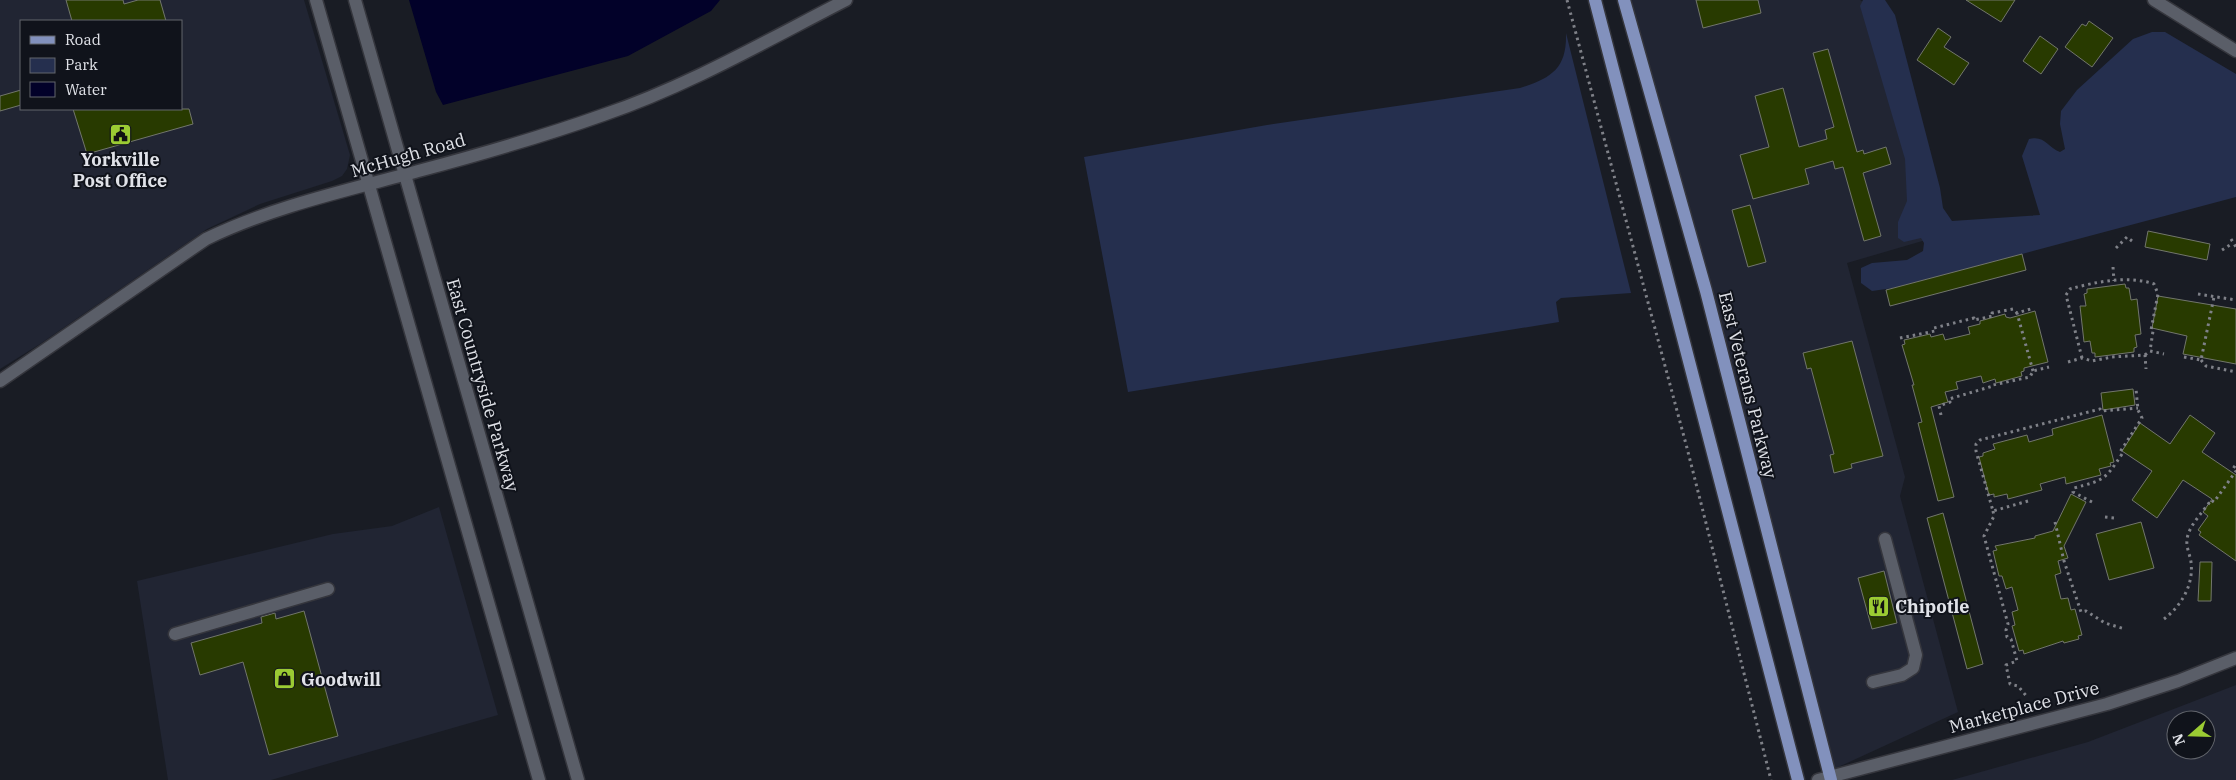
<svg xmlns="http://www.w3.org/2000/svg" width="2236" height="780" font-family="'IBM Plex Serif',serif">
<rect width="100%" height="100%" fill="#191c24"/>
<!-- built -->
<g fill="#212533" fill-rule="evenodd">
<path d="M0 0H304L350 155 347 169 342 176 332 181 260 204 207 229 40 344 0 369ZM21 21H181V109H21Z"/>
<polygon points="1629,0 1860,0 1872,8 1936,237 1847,263 1905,477 1900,496 1958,712 1834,769"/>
<polygon points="439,507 498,715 271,780 168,780 137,581 333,534 392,526"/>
<path d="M2236 685V780H1952L2088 742ZM2176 720H2206V750H2176Z"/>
</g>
<!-- green -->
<g fill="#252f4e">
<path d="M1863 0H1885L1895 15 1940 188 1943 208 1952 221 2040 215 2022 156 2029 139C2045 135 2047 147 2060 152L2065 149 2060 124 2061 111 2077 90 2133 39 2152 32H2165L2236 74V197L1947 274 1893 288 1872 291 1861 283V268L1872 263 1907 260 1923 251 1924 243 1921 238 1904 242 1898 238V222L1907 201 1905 159 1860 6Z"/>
<path d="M1566 33 1631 293 1561 298 1556 302 1559 322 1128 392 1084 157 1267 125 1520 88C1552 78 1567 68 1566 33Z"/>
</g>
<!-- water -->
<polygon fill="#020129" points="409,0 720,0 711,11 628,56 443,105 436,92"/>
<!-- building -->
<g fill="#283a00" stroke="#72766c">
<polygon points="66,0 123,0 124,4 138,0 160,0 166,21 72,21"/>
<polygon points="1696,0 1758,0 1761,13 1703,28"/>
<polygon points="1966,0 2015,0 2001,22"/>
<polygon points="2089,21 2113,38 2092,67 2065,47 2082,24 2086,26"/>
<polygon points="1938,28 1951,37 1944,47 1969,63 1954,85 1917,60"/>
<polygon points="2040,36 2058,49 2041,74 2023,61"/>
<polygon points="1828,49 1857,152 1863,150 1864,154 1886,147 1891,164 1863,173 1881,236 1864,241 1843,167 1835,169 1833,161 1805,169 1809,184 1753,199 1740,155 1769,147 1755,96 1783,88 1799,147 1827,139 1825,130 1834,127 1813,53"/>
<polygon points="21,90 21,105 0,111 0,96"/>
<polygon points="73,109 189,109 193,124 87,154"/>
<polygon points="1750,205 1766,262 1748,267 1732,210"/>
<polygon points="2148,231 2210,244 2207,260 2145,247"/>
<polygon points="2022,254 2026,270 1890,306 1886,290"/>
<polygon points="2125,284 2126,288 2129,288 2131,300 2137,299 2141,334 2135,335 2137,347 2134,348 2134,352 2095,357 2095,353 2092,353 2090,341 2084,342 2080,306 2086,306 2084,294 2087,293 2087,289"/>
<polygon points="2158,296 2236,309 2236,364 2183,354 2187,336 2152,328"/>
<polygon points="2035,311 2048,362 2024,368 2024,371 2021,372 2022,376 1996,383 1995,379 1983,383 1981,376 1956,382 1958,389 1945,392 1948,402 1931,407 1954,497 1938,501 1918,423 1922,422 1912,385 1914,385 1902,345 1905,344 1904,340 1930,334 1931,337 1943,334 1945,340 1970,334 1968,327 1980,324 1980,321 2005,314 2006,317 2010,318"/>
<polygon points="1852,341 1883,456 1851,464 1852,468 1834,473 1830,455 1834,454 1811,368 1807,369 1803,353"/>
<polygon points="2133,389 2135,405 2103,410 2101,393"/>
<polygon points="2102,415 2114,462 2110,463 2111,466 2099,469 2101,475 2066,484 2065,477 2040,484 2042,490 2008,499 2007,494 1994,497 1994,494 1989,495 1979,457 1983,456 1983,453 1995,449 1993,444 2027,435 2029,442 2053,435 2052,429"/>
<polygon points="2190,415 2215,433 2202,452 2236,475 2236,561 2199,535 2201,532 2198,530 2208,516 2203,512 2212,499 2183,480 2157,518 2132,500 2152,471 2122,451 2140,423 2170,444"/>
<polygon points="2071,494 2086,502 2064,546 2068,558 2058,561 2061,573 2055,575 2061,599 2068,598 2071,610 2075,609 2082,635 2078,636 2079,639 2064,643 2063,641 2024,654 2023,650 2019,651 2012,626 2015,625 2012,612 2018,610 2012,587 2006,589 2002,576 1999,576 1993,551 1997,550 1995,546 2035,538 2035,536 2053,531"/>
<polygon points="1943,513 1983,664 1967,669 1927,518"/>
<polygon points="2141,522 2154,568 2109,580 2096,534"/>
<polygon points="2200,562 2212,562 2211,601 2198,601"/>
<polygon points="1884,571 1897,623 1872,629 1858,578"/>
<polygon points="304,611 338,736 269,755 243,662 200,675 191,643 262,623 261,617 275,613 276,619"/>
</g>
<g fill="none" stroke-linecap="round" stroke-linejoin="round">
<defs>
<g id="minor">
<polyline points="316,0 539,780"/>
<polyline points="355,0 578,780"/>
<polyline points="2154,0 2236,51"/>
<path d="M0 381 206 239C274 206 349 190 422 170 482 154 544 136 603 115 688 86 766 41 846 0"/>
<polyline points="175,634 328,589"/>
<polyline points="1873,682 1902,675 1913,668 1916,655 1885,539"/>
<polyline points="1818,780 2107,704 2178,681 2236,658"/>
</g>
<g id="major">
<polyline points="1595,0 1798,780"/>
<polyline points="1624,0 1706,291 1831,780"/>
</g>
</defs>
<!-- minor casing -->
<use href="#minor" stroke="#35363d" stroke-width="15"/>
<!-- major casing -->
<use href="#major" stroke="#35363d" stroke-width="15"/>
<!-- path -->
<g stroke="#7f8188" stroke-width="3" stroke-dasharray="2.5 4" stroke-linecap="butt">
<polyline points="1567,0 1687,448 1771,780"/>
<polyline points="2231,239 2236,247"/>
<polyline points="2116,248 2127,237 2132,241"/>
<polyline points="2222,250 2233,243"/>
<polyline points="2113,267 2114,281"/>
<polyline points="2198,294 2236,300"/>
<polyline points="1900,338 1935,331 1934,328 1974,318 1974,320 1993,316 1992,313 2013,309 2017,313"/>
<polyline points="2145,355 2150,351 2164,354"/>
<polyline points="2184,357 2201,360 2214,297"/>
<path d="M2082 358 2066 295 2070 289C2095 282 2128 275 2154 284L2158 294 2151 330 2153 331 2150 351"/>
<polyline points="2201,360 2206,366 2236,372"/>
<polyline points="2068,362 2082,358 2092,361 2112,357 2145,355 2146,369"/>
<polyline points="2033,371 2017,313 2034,308"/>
<polyline points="1941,415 1939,406 1950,402 1949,399 1993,386 1993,385 2030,377 2033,371 2049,367"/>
<polyline points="2028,501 1993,511 1976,451 1976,444 1980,440 2100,409 2101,411 2138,408"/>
<path d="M2092 502 2073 492 2074 488C2104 480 2105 480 2122 454L2120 452 2142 418 2138 410 2136 389"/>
<polyline points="1993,511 1994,516 1984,536 2008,624 2006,630 2007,637 2011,639 2017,661 2006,665 2010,684 2018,686 2028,698"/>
<polyline points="2105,517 2115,518"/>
<polyline points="2055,522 2064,561 2081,612 2086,611 2105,623 2125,629"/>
<path d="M2164 619C2181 606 2194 585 2191 562 2190 555 2186 547 2187 540 2188 526 2204 511 2211 500L2214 502 2236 471 2233 469 2236 464"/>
</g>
<!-- minor -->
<use href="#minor" stroke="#5a5e68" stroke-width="12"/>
<!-- major -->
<use href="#major" stroke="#8291bd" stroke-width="12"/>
</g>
<!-- icons -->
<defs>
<symbol id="civic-square" viewBox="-11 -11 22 22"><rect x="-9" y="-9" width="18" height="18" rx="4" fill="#9bcb33" stroke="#10131b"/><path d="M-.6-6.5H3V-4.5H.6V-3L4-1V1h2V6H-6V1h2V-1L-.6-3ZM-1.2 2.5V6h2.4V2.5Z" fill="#111"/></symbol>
<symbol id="restaurant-square" viewBox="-11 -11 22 22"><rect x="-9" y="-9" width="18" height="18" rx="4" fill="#9bcb33" stroke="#10131b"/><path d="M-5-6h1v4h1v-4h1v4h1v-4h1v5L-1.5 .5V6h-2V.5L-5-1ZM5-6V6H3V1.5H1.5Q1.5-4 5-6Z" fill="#111"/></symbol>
<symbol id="shop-square" viewBox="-11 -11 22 22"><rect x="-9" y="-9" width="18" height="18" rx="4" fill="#9bcb33" stroke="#10131b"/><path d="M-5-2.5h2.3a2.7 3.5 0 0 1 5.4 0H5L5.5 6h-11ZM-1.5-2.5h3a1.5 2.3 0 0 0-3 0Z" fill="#111"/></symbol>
</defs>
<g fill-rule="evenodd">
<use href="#civic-square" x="108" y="122" width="25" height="25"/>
<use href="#restaurant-square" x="1866" y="594" width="25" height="25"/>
<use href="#shop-square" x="272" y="666" width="25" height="25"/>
</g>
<g text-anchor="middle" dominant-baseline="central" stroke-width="4" stroke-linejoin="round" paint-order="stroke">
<!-- street labels -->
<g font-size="18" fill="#e0e2e8" stroke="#10131b">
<text transform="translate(408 155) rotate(-16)">McHugh Road</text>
<text transform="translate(483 385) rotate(74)">East Countryside Parkway</text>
<text transform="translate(1748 385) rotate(76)">East Veterans Parkway</text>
<text transform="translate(2024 707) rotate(-15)">Marketplace Drive</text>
</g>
<!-- poi labels -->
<g font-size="18" font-weight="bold" fill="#e0e2e8" stroke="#10131b" text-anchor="start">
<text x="120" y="159" text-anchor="middle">Yorkville<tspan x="120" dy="21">Post Office</tspan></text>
<text x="1895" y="606">Chipotle</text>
<text x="301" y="679">Goodwill</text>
</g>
</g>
<!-- legend -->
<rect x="20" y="20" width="162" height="90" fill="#10131b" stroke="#63666d"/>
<rect x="30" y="36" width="25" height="8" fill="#8291bd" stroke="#63666d"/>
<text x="65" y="45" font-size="15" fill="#e0e2e8">Road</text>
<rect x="30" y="58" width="25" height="15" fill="#252f4e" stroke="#63666d"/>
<text x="65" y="70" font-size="15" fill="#e0e2e8">Park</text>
<rect x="30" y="82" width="25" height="15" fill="#020129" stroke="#63666d"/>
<text x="65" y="95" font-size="15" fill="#e0e2e8">Water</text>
<!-- north arrow -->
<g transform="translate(2191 735) rotate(250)"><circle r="24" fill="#10131b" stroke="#63666d"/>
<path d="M0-4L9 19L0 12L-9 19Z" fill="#9bcb33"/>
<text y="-8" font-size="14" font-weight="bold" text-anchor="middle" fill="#e0e2e8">N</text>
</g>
</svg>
